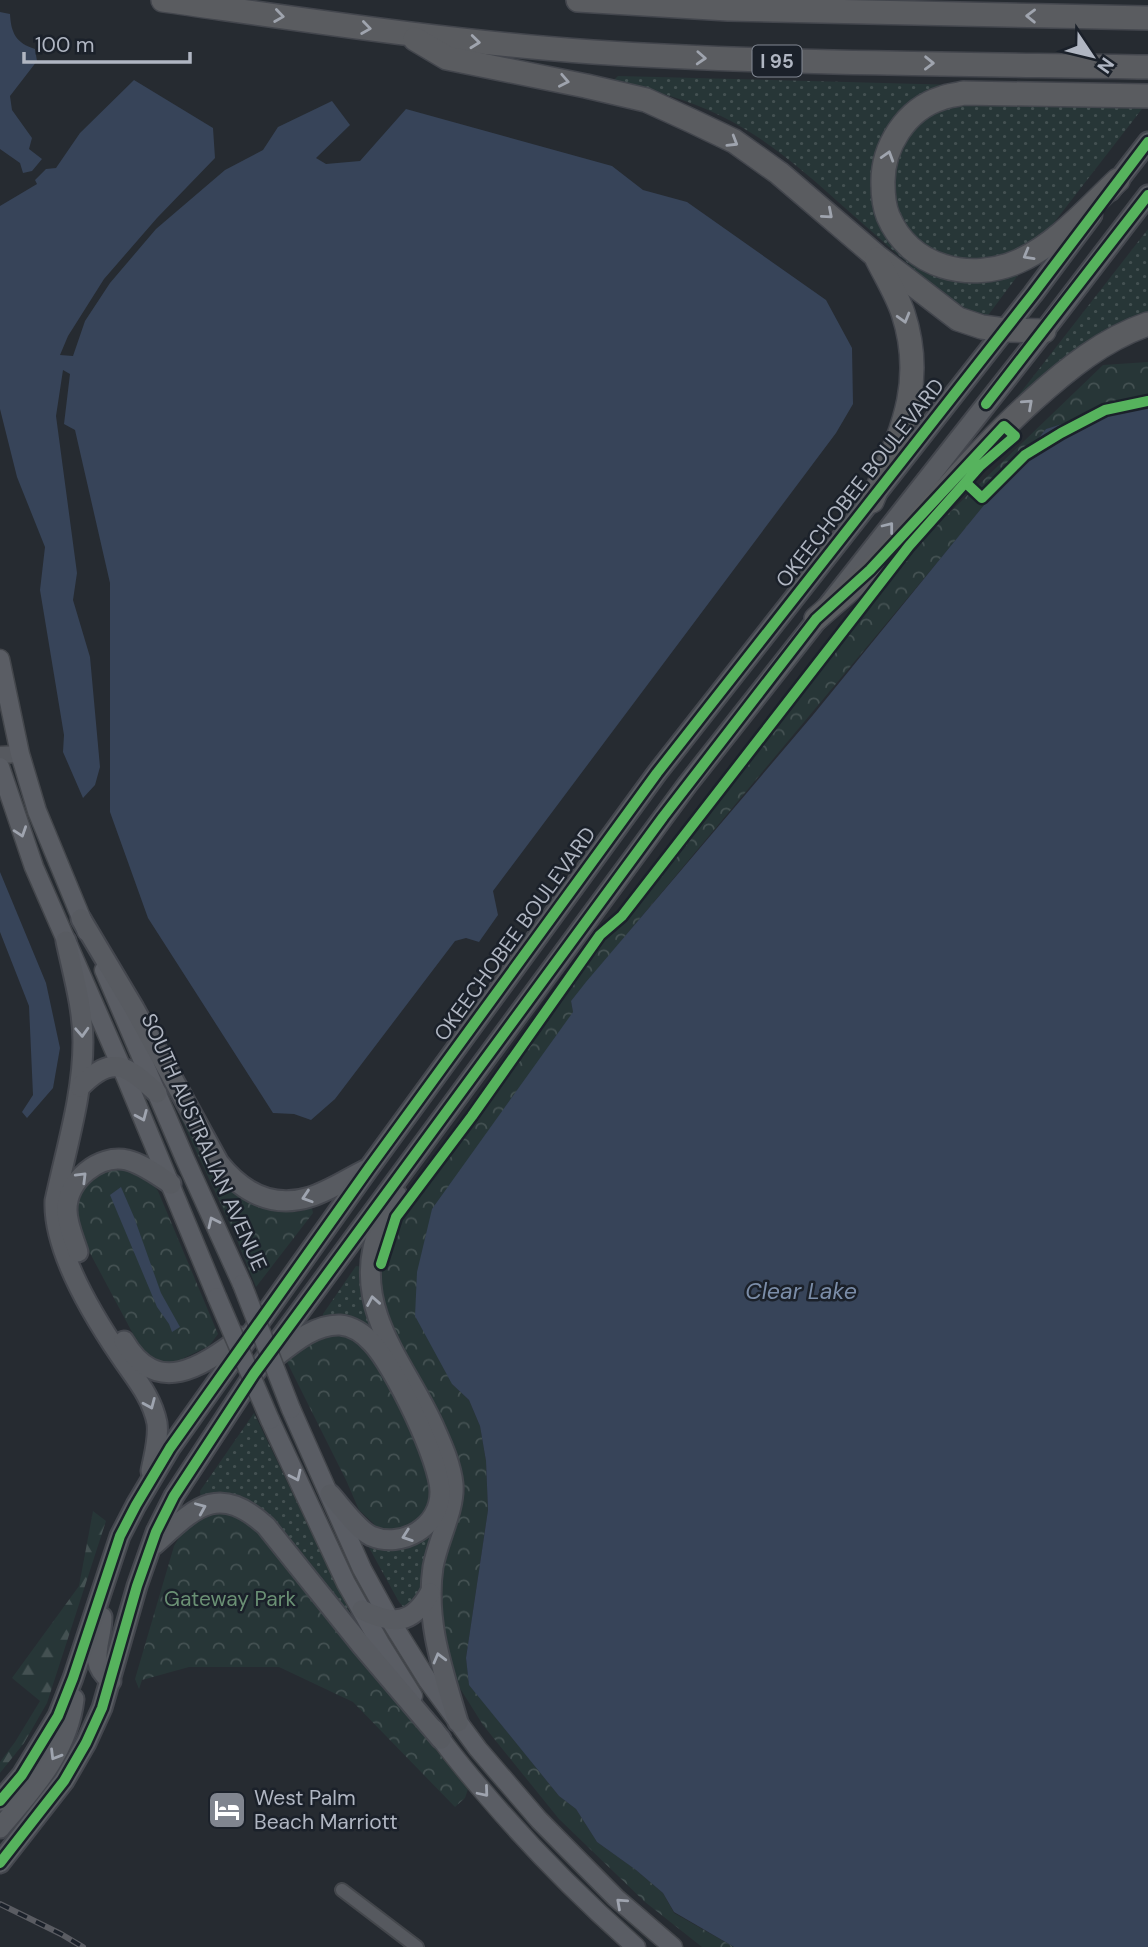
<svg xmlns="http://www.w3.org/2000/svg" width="1148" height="1947" font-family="'DM Sans',sans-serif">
<defs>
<pattern id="grass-dots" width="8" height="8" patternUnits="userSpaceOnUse" patternTransform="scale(1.75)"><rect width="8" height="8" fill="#273637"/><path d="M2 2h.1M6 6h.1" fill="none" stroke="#445152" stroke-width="1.8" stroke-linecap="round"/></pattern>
<pattern id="forest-firs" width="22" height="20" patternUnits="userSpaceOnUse" patternTransform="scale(1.75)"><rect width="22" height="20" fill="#273637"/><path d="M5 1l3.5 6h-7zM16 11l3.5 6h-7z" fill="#445152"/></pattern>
<pattern id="park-crowns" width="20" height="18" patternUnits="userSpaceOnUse" patternTransform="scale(1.75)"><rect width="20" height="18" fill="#273637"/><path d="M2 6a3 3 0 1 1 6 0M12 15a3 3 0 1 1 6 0" fill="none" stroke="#445152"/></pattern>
</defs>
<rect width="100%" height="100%" fill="#262b31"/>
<!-- grass -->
<g fill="url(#grass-dots)">
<path d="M618 76 959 85 882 151 904 249 1022 270 986 318 968 313 945 296C912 267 878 237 845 208 806 173 768 139 721 116 687 99 652 90 615 82L614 80Z"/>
<polygon points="955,102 1145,105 1046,233 1004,261 942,261 901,228 889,174 912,125"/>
<polygon points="1148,229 1148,318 1004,414"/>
<path d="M356 1266 363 1267C363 1300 362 1309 379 1338L323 1320V1314Z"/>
<polygon points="254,1413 352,1617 348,1618 201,1500 200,1491"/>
<path d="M437 1525 424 1591 406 1610 399 1602 367 1544C407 1554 406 1549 437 1525Z"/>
</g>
<!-- forest -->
<polygon fill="url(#forest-firs)" points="93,1511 106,1521 47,1703 24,1743 0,1773 0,1762 15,1742 40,1701 12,1678 79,1586"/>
<!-- park -->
<g fill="url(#park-crowns)">
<polygon points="1148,362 1148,397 1046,429 941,558 571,1001 573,1012 452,1384 469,1400 480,1426 486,1461 488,1510 466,1658 469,1684 559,1796 576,1809 597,1842 636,1870 663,1893 674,1913 734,1947 702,1947 645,1902 559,1819 483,1725 451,1674 443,1631 442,1581 449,1541 465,1490 452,1443 388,1318 382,1292 381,1264 388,1230 552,999 606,933 624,923 869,598 919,542 1103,365"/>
<polygon points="155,1062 212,1166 236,1194 272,1211 297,1212 312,1208 313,1213 256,1287 235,1235"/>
<polygon points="124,1165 145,1174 158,1191 218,1334 209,1346 184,1358 182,1365 162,1363 141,1349 83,1240 76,1207 80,1190 90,1178 107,1167"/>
<polygon points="348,1333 366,1345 395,1393 426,1462 432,1494 420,1521 401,1531 372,1530 374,1524 359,1510 346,1480 286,1360 311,1338 315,1342 322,1338 320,1334"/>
<path d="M222 1509 260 1528 468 1789 465 1798 455 1807 353 1702 279 1667H189L142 1680 139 1689 135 1679 174 1546C188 1523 195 1515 222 1509Z"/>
</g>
<!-- water -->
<g fill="#374459">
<path d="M0 12 10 14C11 33 16 43 35 49L37 61 10 96 12 110 32 138 29 149 42 159 32 171 23 173 20 163 0 149Z"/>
<polygon points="134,80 213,128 215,158 157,218 104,279 68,336 60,355 73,356 85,321 110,283 156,229 225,170 263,150 278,127 332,101 350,125 316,158 326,164 360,161 406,109 612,166 643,190 687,202 826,300 852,348 853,404 836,433 493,891 498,915 479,942 466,938 455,941 335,1099 311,1120 294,1114 273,1113 148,918 110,812 110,583 75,430 64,424 70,374 63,370 56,416 77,573 73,600 90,657 100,767 95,785 83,798 63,752 64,735 40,590 45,547 17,477 0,409 0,206 37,184 35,180 46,169 56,168 80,133"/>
<polygon points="1148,397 1148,1947 734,1947 674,1912 663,1893 636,1870 597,1842 576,1809 559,1796 469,1685 466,1658 488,1510 486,1461 480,1426 469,1400 452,1384 415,1316 417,1272 432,1209 573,1012 571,1001 586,982 813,715 1046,429"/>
<polygon points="0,872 46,983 60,1048 53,1088 27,1118 22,1112 33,1095 29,1006 0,932"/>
<polygon points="121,1187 134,1217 161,1293 180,1327 172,1332 169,1324 157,1307 110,1195"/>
</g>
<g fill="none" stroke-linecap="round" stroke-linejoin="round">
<defs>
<polyline id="minor" points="342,1890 417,1947"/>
<polyline id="tertiary" points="0,755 20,754"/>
<g id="secondary">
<polyline points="0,659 20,754 37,811 87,932"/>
<polyline points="0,767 34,867 121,1066 217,1297"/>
<polyline points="104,970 185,1159 242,1284"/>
<polyline points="291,1409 362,1569 390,1620 428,1681 478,1749 539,1820 616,1898 673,1947"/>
<polyline points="270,1420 346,1583 380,1643 413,1696"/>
<path d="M434 1729C450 1753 469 1775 488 1797 534 1851 583 1900 636 1947"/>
</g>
<g id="primary">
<polyline points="1110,191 1148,142"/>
<path d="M81 919 134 1008 219 1163C242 1192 272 1209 310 1197 329 1191 347 1179 365 1170"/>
<path d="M66 941C73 974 83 1008 83 1042 83 1095 66 1149 55 1201 53 1251 93 1316 121 1357 135 1378 152 1397 157 1423 159 1439 154 1455 151 1471"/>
<path d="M80 1087C113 1053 127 1066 157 1093"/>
<path d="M397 1195C388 1212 377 1230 373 1248 358 1318 409 1369 435 1429 443 1447 451 1465 453 1484 455 1510 438 1539 433 1567 425 1621 443 1671 458 1722"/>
<path d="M78 1252C74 1239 67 1224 67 1210 67 1180 99 1154 127 1160 143 1164 157 1175 171 1184"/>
<path d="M124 1341C158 1399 203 1365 242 1337"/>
<path d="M274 1358C293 1343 315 1324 340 1325 352 1326 364 1334 372 1343 394 1366 440 1461 440 1492 440 1527 402 1549 371 1536 357 1529 341 1506 330 1494"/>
<path d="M154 1545C195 1508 217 1482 266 1526L362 1646 441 1739"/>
<path d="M362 1610C393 1625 412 1625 430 1593"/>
<path d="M102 1617C102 1643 86 1661 111 1681"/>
<polyline points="0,1801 22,1775 58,1716 73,1678 120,1536 136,1505 170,1448 369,1168 657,773 1033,294 1092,215"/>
<path d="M0 1828C33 1789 68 1752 74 1699"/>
<polyline points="0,1863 64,1781 86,1743 102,1708 137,1586 156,1532 174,1496 254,1374 687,785 1044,331 1148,195"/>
</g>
<g id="motorway">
<path d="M163 0C306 20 449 42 593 52 778 64 963 64 1148 67"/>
<polyline points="578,0 728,9 1148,18"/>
<polyline points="415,39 447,58 586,86 646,100 692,121 734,141 779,173 876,256 958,319 982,327 1005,330 1044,331"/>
<path d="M1118 180C1088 208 1057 244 1019 261 970 283 910 268 888 216 884 206 883 195 883 184 882 147 906 109 942 98 949 95 957 95 963 93L1148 96"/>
<path d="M872 501C899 436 927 386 903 313 897 295 886 277 877 259"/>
<path d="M816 619C835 602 854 587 872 569 927 514 975 452 1033 400 1067 369 1104 339 1148 324"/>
</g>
</defs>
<!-- minor casing -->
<use href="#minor" stroke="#44474c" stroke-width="16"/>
<!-- tertiary casing -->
<use href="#tertiary" stroke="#44474c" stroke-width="19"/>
<!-- secondary casing -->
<use href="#secondary" stroke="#44474c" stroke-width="21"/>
<!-- primary casing -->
<use href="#primary" stroke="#44474e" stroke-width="23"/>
<!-- motorway casing -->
<use href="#motorway" stroke="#43464d" stroke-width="26"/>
<!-- minor -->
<use href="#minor" stroke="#56595f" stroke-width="12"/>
<!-- tertiary -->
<use href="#tertiary" stroke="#56595f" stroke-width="16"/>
<!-- secondary -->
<use href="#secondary" stroke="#5a5d64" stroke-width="18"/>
<!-- primary -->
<use href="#primary" stroke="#585b61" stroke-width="19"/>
<!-- motorway -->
<use href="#motorway" stroke="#5a5c60" stroke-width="23"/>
<defs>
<polyline id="rail" points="0,1904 61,1934 83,1947"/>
</defs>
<!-- rail casing -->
<use href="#rail" stroke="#5a5c62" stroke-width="6"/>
<!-- rail -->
<use href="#rail" stroke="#1b212a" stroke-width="3.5" stroke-dasharray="10" stroke-linecap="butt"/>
<defs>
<g id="secondary-bridge">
<polyline points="242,1284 291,1409"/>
<polyline points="217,1297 270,1420"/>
</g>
</defs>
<!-- secondary-bridge casing -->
<use href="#secondary-bridge" stroke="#44474c" stroke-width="21" stroke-linecap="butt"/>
<!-- secondary-bridge -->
<use href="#secondary-bridge" stroke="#5a5d64" stroke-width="18"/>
<defs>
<g id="cycleway">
<polyline points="986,404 1148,195"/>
<polyline points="966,483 982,498 1025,455 1061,433 1105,410 1148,401"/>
<polyline points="0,1801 22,1775 58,1716 73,1678 120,1536 136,1505 170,1448 369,1168 657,773 1033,294 1148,142"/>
<polyline points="0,1863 64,1781 86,1743 102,1708 137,1586 156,1532 174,1496 254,1374 663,817 816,619 870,570 1004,426 1015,436 980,466 909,546 622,916 600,935 472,1116 396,1217 381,1264"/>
</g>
</defs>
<!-- cycleway casing -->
<use href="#cycleway" stroke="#1b212a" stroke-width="15"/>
<!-- cycleway -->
<use href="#cycleway" stroke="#56b35d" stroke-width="10"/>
</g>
<!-- one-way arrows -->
<defs><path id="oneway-chevron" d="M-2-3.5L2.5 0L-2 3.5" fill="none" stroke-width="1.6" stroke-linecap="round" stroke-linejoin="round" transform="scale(1.75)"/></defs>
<g stroke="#9fa4ae">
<use href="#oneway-chevron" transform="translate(279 16) rotate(8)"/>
<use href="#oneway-chevron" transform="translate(1031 16) rotate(-179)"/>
<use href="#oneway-chevron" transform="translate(366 28) rotate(8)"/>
<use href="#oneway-chevron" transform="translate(475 42) rotate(6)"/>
<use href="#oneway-chevron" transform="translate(701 58) rotate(3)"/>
<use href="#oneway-chevron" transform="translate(929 63) rotate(1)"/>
<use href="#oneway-chevron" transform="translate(564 81) rotate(11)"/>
<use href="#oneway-chevron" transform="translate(733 142) rotate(31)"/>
<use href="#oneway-chevron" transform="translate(888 156) rotate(-73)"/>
<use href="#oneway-chevron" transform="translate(828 214) rotate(41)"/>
<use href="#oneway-chevron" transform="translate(1028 255) rotate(150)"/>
<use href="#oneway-chevron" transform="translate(904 318) rotate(74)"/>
<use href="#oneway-chevron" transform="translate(1028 404) rotate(-42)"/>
</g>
<g stroke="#9ea4af">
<use href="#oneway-chevron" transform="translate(889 527) rotate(-52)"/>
<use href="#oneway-chevron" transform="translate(82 1032) rotate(87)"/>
<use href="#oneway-chevron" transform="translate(82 1177) rotate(-45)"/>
<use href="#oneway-chevron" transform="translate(307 1197) rotate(162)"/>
<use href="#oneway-chevron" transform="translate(373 1301) rotate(-100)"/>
<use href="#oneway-chevron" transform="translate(150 1404) rotate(67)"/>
<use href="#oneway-chevron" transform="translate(201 1508) rotate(-23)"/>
<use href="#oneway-chevron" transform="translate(407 1536) rotate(161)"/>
<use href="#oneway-chevron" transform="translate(439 1658) rotate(-105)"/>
<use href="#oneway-chevron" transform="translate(55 1755) rotate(121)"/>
</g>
<g stroke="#9fa4af">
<use href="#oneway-chevron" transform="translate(21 832) rotate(71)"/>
<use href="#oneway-chevron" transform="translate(142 1116) rotate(67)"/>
<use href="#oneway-chevron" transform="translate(213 1222) rotate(-115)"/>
<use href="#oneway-chevron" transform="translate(296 1476) rotate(65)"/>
<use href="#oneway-chevron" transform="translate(484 1792) rotate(50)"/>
<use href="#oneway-chevron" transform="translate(621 1903) rotate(-138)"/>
</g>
<!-- icons -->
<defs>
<symbol id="hotel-square" viewBox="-11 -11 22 22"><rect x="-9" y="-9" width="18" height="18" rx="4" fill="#80858f" stroke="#1b212a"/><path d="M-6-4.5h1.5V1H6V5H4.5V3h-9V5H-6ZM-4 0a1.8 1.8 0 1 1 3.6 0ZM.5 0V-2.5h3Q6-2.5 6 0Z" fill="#fff"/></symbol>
</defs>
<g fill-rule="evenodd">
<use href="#hotel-square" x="205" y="1788" width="44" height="44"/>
</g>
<g text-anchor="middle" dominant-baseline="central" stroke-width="5" stroke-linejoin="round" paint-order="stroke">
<!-- shield labels -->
<rect fill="#1b212a" stroke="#838994" stroke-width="2" x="752.5" y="45.5" width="49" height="31" rx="5"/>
<g font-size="19" font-weight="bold" fill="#b0b6c2">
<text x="777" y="61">I 95</text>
</g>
<!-- street labels -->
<g font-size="21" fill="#b0b6c2" stroke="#1b212a">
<text transform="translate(860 483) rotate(-52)">OKEECHOBEE BOULEVARD</text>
<text transform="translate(515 934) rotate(-54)">OKEECHOBEE BOULEVARD</text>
<text transform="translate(204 1142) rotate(66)">SOUTH AUSTRALIAN AVENUE</text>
</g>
<!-- park labels -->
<g font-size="21" fill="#6a9074" stroke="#1b212a">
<text x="230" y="1599">Gateway Park</text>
</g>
<!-- poi labels -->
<g font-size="21" fill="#b0b6c2" stroke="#1b212a" text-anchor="start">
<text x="254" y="1798">West Palm<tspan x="254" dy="24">Beach Marriott</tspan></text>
</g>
<!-- water labels -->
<g font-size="23" font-style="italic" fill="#7b8da8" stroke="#1b212a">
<text x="801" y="1291">Clear Lake</text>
</g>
</g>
<!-- north arrow -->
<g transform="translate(1092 56) rotate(125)" stroke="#1b212a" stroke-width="5" paint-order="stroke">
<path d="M0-5L12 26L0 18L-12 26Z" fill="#b0b6c2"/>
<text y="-10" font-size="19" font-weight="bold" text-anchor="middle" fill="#b0b6c2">N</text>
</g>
<!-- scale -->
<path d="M24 52v10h166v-10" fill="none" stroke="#b0b6c2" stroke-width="3.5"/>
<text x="35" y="52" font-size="21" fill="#b0b6c2" stroke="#1b212a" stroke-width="5" paint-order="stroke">100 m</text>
</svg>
